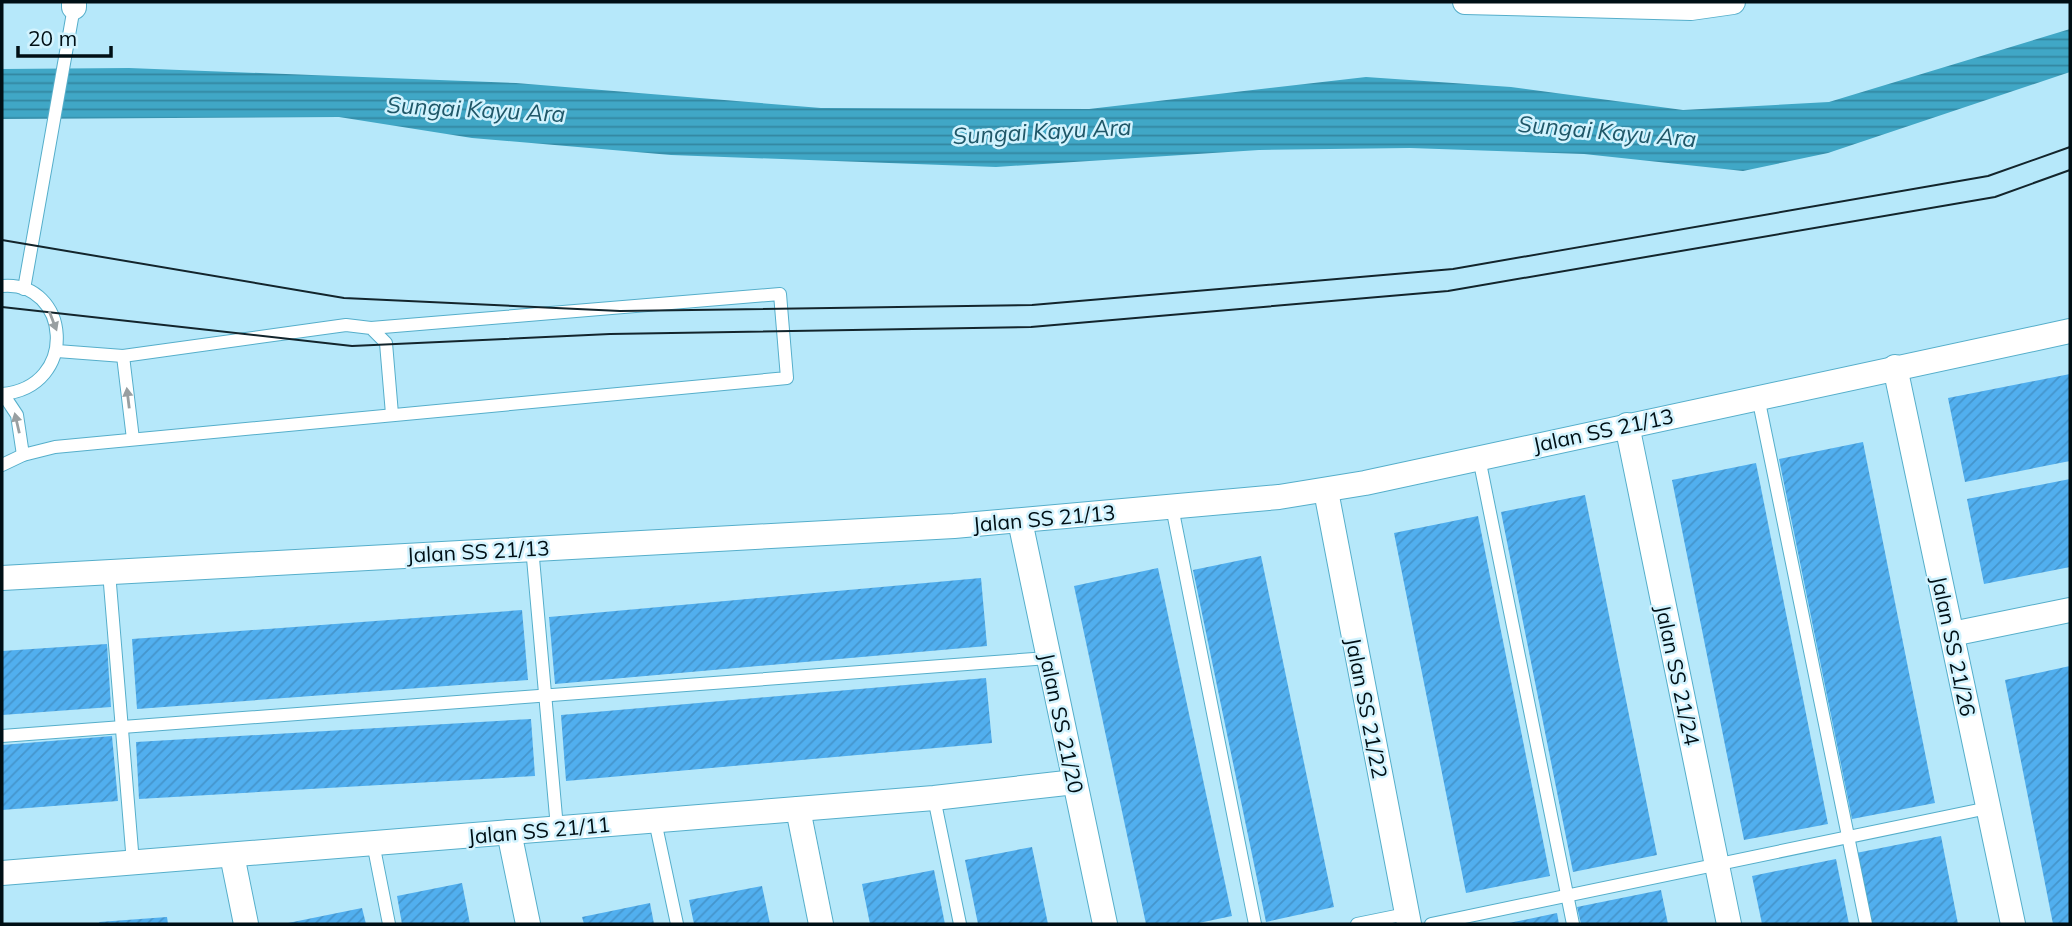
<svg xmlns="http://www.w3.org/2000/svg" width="2072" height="926" font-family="Mulish,sans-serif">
<defs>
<pattern id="water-rules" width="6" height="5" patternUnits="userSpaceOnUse" patternTransform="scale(1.75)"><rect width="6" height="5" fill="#40a7c6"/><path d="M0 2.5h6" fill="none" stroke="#3386a0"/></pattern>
<pattern id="building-hatch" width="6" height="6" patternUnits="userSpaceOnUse" patternTransform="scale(1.75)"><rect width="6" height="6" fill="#51afef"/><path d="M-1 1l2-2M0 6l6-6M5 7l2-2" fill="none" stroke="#4595cc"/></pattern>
</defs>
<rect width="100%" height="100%" fill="#b6e8fa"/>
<!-- water -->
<polygon fill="url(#water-rules)" points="2070,29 2070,72 1828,153 1743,171 1584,154 1410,148 1259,150 996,167 671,155 472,138 339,117 2,119 2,69 129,68 516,83 821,108 1089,109 1366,77 1511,87 1683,110 1829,102"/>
<!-- building -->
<g fill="url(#building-hatch)">
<polygon points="2070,374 2070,461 1965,482 1948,398"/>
<polygon points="1863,442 1935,803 1852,819 1779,459"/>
<polygon points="1756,463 1828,824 1744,840 1672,480"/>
<polygon points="2070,479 2070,567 1984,584 1967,499"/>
<polygon points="1585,495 1657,855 1573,872 1501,512"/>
<polygon points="1478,516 1550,876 1466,893 1394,533"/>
<polygon points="1261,556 1334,907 1266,922 1193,570"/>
<polygon points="1158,568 1232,916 1194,924 1146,924 1074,586"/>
<polygon points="981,578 987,646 555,684 549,617"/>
<polygon points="522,610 528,680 137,709 132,639"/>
<polygon points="107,644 111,707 2,715 2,651"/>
<polygon points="2070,666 2070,924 2053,924 2005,680"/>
<polygon points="986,678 992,743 566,781 561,715"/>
<polygon points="531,719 535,776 139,799 136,742"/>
<polygon points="112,736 118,801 2,810 2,745"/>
<polygon points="1941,836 1958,924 1871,924 1856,853"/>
<polygon points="1032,847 1048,924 978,924 965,860"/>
<polygon points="1836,859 1849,924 1762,924 1752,876"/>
<polygon points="934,870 945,924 870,924 862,884"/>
<polygon points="462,883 470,924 402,924 397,896"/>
<polygon points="762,886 770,924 694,924 689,900"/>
<polygon points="1661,890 1668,924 1581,924 1577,907"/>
<polygon points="650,903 654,924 584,924 582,917"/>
<polygon points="362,908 366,924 288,924 288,923"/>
<polygon points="1557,913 1559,924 1509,924 1509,923"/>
<polygon points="167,917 168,924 100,924 99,922"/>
</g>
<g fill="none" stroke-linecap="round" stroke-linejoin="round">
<defs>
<g id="lane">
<path d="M2 286C70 280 80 387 2 394"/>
<polyline points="24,289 74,7"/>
<polyline points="57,351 123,356 346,325 371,328 386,343 392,414"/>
<polyline points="123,356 133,439"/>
<polyline points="3,394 17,415 23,455"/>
<polyline points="1758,397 1866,924"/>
<polyline points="1479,458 1573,924"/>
<polyline points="2,465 23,455 55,447 787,378 780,294 371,328"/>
<polyline points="1172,507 1255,924"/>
<polyline points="532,547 557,828"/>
<polyline points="109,572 133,863"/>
<polyline points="2,736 1048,658"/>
<polyline points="934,798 960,924"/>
<polyline points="655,821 677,924"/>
<polyline points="373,843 389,924"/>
<polyline points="1357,924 1406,914"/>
<polyline points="1431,924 1988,808"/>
</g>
<g id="street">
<polyline points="74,2 74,7"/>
<polyline points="1465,2 1691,8 1733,2"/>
<polyline points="1895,367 2013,924"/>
<polyline points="1627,425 1729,924"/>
<polyline points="1326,491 1409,924"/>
<polyline points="1020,521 1105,924"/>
<polyline points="2,578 954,526 1279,497 1365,483 2070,331"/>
<polyline points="1952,634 2070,610"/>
<polyline points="798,809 821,924"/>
<polyline points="509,832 528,924"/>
<polyline points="232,855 246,924"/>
<polyline points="2,873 934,798 1075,782"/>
</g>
</defs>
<!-- lane casing -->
<use href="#lane" stroke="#55aeca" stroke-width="14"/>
<!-- street casing -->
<use href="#street" stroke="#55aeca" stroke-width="26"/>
<!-- lane -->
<use href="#lane" stroke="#fff" stroke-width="12"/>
<!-- street -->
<use href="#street" stroke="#fff" stroke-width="24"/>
<!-- tram -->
<g stroke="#13252c" stroke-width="2">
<polyline points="2,240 344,298 620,311 1032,305 1453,269 1988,176 2070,147"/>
<polyline points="2,307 352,346 610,334 1031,327 1448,291 1995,197 2070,170"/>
</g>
</g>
<!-- one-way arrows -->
<defs><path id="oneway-solid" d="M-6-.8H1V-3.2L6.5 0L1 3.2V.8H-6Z" transform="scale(1.75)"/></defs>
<g fill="#999fa1">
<use href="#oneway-solid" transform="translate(53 321) rotate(69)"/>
<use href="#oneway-solid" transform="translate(128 398) rotate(-97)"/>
<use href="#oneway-solid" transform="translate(17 423) rotate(-103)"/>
</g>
<g text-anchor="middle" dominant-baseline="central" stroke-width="5" stroke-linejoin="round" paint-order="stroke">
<!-- street labels -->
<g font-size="21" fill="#000f15" stroke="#d2f3fe">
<text transform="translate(1603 430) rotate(-12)">Jalan SS 21/13</text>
<text transform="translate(1044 518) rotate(-5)">Jalan SS 21/13</text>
<text transform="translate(478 551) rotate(-3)">Jalan SS 21/13</text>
<text transform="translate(1954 646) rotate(78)">Jalan SS 21/26</text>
<text transform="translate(1678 675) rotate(78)">Jalan SS 21/24</text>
<text transform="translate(1367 708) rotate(79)">Jalan SS 21/22</text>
<text transform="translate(1062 723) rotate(78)">Jalan SS 21/20</text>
<text transform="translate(539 830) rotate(-5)">Jalan SS 21/11</text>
</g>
<!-- water labels -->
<g font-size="23" font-style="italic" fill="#1f5768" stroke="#d2f3fe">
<text transform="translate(476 109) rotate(3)">Sungai Kayu Ara</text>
<text transform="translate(1042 131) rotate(-3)">Sungai Kayu Ara</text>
<text transform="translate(1607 131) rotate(5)">Sungai Kayu Ara</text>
</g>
</g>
<!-- border -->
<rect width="2072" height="926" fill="none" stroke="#000f15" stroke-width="7"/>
<!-- scale -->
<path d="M18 46v10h93v-10" fill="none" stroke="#000f15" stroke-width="3.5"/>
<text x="28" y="46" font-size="21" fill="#000f15" stroke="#d2f3fe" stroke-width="5" paint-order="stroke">20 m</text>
</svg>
